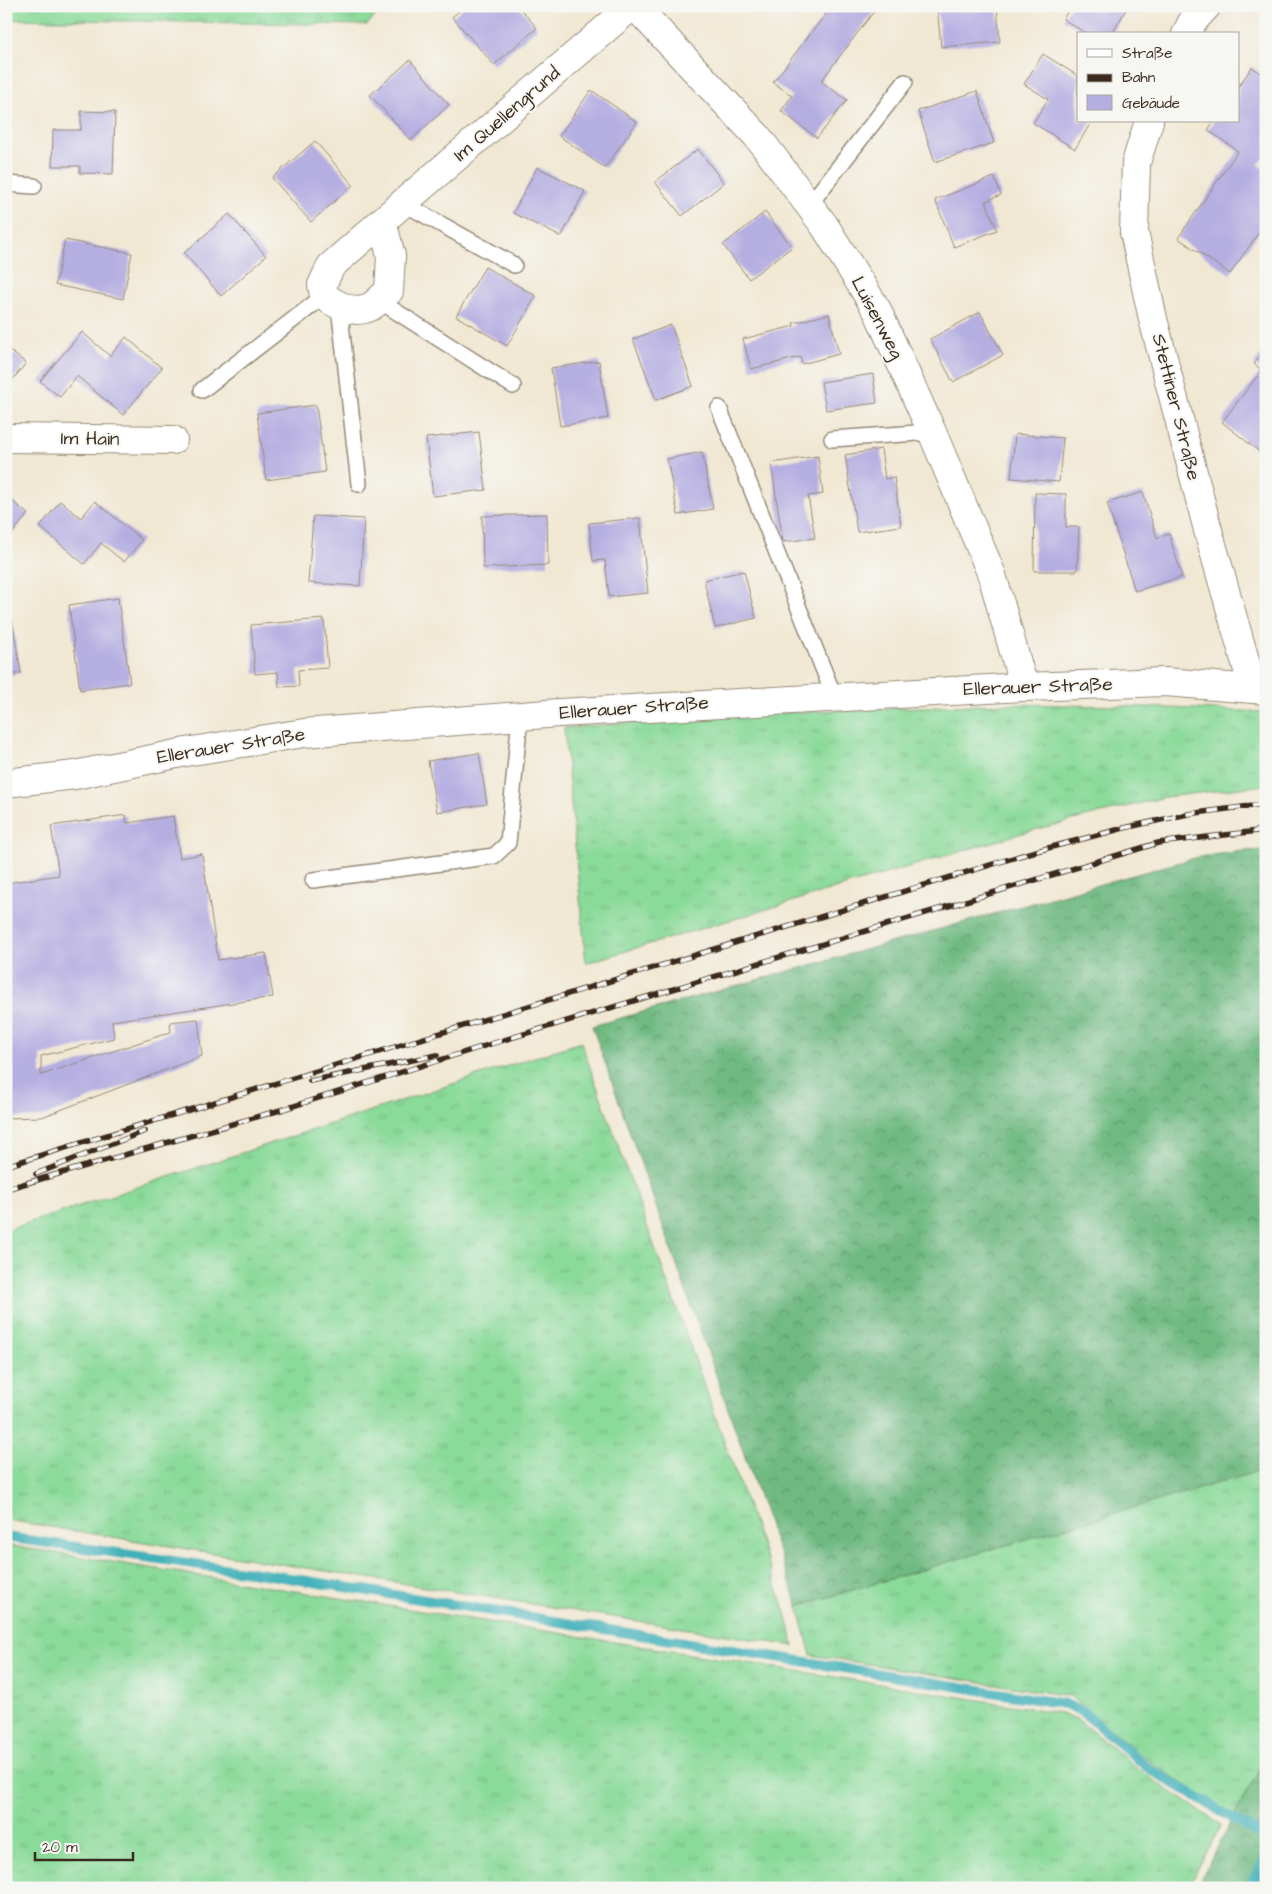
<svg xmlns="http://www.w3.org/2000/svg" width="1272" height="1894" font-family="'Architects Daughter',sans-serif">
<defs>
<pattern id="grass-tufts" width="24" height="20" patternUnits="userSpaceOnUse" patternTransform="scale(1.25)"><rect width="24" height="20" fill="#8ada9a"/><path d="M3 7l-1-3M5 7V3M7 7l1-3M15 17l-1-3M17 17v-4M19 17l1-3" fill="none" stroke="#78bb84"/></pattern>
<pattern id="forest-crowns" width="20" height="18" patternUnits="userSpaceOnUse" patternTransform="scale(1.25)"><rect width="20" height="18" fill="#6fba82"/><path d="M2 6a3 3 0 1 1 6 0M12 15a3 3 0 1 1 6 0" fill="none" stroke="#5c976a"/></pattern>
</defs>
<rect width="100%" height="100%" fill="#f6f6f2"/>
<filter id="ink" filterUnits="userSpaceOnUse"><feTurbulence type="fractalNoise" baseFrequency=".02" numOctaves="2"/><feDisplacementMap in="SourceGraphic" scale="10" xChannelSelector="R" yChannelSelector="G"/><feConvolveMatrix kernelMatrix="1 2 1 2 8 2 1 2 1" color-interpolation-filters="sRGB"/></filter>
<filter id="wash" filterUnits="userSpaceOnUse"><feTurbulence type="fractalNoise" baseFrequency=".0096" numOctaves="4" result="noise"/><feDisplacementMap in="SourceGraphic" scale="20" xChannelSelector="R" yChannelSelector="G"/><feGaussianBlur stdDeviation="1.12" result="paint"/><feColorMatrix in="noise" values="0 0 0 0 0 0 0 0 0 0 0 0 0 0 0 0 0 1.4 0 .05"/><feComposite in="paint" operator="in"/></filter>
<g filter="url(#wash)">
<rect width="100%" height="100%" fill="#f1e8d3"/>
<!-- grass -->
<g fill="url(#grass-tufts)" stroke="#62825c">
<polygon points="6,6 384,6 367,25 6,19"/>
<path d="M1004 704 1122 706 1266 712V785L1165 797 1026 832 586 963 564 728C710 715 857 709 1004 704Z"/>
<polygon points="581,1042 786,1613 794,1646 6,1520 6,1230"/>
<polygon points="1266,1469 1266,1756 1234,1816 1153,1764 1070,1696 811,1655 798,1606"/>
<polygon points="6,1545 1061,1713 1077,1719 1143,1773 1221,1825 1188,1888 6,1888"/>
</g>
<!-- forest -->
<g fill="url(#forest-crowns)" stroke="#557250">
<polygon points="1266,850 1266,1469 798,1606 592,1026 1198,857 1242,851"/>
<polygon points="1266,1756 1266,1888 1196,1888"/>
</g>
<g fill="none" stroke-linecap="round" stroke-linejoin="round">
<!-- stream -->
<g stroke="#40b0b9" stroke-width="10">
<polyline points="6,1537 271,1575 1065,1704 1083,1712 1148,1768 1266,1838"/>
<polyline points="1248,1888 1266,1859"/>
</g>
</g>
<g id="blocks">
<!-- building -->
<g fill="#b5aee1">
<polygon points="465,6 518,6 537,28 494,65 452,17"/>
<polygon points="832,6 878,6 821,81 847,100 817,138 781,111 792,96 773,82"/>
<polygon points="937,6 997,6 1000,42 941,47"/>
<polygon points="1071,6 1128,6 1112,34 1087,34 1063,19"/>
<polygon points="1043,54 1078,76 1078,121 1092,121 1075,149 1033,123 1048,99 1024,84"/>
<polygon points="410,60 449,105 411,140 370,95"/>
<polygon points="1252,67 1266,77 1266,154 1258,165 1266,170 1266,222 1230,274 1178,238 1238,151 1208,130 1214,121 1238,121 1238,87"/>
<polygon points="591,90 637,122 605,168 559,136"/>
<polygon points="977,91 994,143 935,162 918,111"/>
<polygon points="81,111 115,112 113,174 80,173 80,166 52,166 53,130 81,130"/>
<polygon points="315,141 353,185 311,222 272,178"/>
<polygon points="698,149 724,183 682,216 655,182"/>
<polygon points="537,167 585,191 561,237 513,213"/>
<polygon points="994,177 1001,195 986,201 997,230 954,247 935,200"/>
<polygon points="765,212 792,247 749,279 723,245"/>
<polygon points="229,214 266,256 221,296 184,253"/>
<polygon points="65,240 132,253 123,299 55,285"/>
<polygon points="485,267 536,296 507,346 456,316"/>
<polygon points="980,312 1003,355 953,382 930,339"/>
<polygon points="829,314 839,354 802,364 800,357 751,369 743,339 794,326 793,323"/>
<polygon points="671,325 693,386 656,400 633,339"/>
<polygon points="82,332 110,356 126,337 162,368 123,415 77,376 60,397 40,381"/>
<polygon points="6,348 26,363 6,388"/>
<polygon points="1266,348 1266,457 1222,422 1262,370 1254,364"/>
<polygon points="599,361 608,418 560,426 551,368"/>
<polygon points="873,374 877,403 826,410 821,382"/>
<polygon points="316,405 325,472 266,480 257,413"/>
<polygon points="479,432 486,490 433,496 426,438"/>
<polygon points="1015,434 1063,438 1059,482 1011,478"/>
<polygon points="881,449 885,479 894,477 901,526 857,532 845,455"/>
<polygon points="702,452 713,509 678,515 667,459"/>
<polygon points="818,456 823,494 808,496 815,538 783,542 771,463"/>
<polygon points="1143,492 1157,538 1169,534 1182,577 1135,591 1107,503"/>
<polygon points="1035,493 1066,494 1066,527 1079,527 1077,571 1034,571"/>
<polygon points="6,496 28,514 6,541"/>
<polygon points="60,501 81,518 95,501 142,540 124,562 101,543 84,564 40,527"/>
<polygon points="547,514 548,565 483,568 482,516"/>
<polygon points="313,516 364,519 360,586 308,583"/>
<polygon points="640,518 648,593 609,597 605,560 593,561 589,523"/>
<polygon points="744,571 756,618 715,628 704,580"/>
<polygon points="118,598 130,683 80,690 69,605"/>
<polygon points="12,619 21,673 6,676 6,620"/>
<polygon points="324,619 328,668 298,670 299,686 279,687 278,672 255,674 251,625"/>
<polygon points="479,753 487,804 437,812 428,761"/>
<polygon points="126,815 127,823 173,816 180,858 202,854 218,960 266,953 273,997 112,1021 114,1038 41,1056 41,1075 171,1032 170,1022 198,1019 202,1056 42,1117 6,1118 6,883 59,875 51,826"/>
</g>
</g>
</g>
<g filter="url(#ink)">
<use href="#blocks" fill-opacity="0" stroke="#968978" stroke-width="1"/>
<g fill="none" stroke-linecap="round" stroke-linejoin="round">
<defs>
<g id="lane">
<polyline points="6,184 34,186"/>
<polyline points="403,203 514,265"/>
<polyline points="810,204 905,82"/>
<polyline points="378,300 513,386"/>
<polyline points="339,306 359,484"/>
<polyline points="202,390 324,296"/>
<polyline points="719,408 834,696"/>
<polyline points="832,439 932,432"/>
<polyline points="313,880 494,856 508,843 520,716"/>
</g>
<g id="street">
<polyline points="635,6 757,136 824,225 877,310 932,432 992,575 1024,687"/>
<polyline points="1186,34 1192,22 1207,6"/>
<polyline points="1149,121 1136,163 1134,232 1153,319 1209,534 1253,688"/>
<path d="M382 221 391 256 389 291C383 296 376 304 370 307 353 315 337 305 324 296L322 285 331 266 403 203 632 6"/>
<polyline points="6,438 173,440"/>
</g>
<polyline id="secondary" points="6,783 75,775 186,752 304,733 559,713 1024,687 1165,682 1266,690"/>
</defs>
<!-- lane casing -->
<use href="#lane" stroke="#968978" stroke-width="18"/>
<!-- street casing -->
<use href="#street" stroke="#968978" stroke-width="30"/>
<!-- secondary casing -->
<use href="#secondary" stroke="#968978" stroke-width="30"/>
<!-- lane -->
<use href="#lane" stroke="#fff" stroke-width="15"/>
<!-- street -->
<use href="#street" stroke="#fff" stroke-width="28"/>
<!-- secondary -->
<use href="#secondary" stroke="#fff" stroke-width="28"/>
<defs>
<g id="rail">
<polyline points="310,1081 437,1055"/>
<polyline points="6,1166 1029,853 1124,828 1188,814 1266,804"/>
<polyline points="36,1174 145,1131"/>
<polyline points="6,1189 284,1109 494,1043 1158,843 1266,830"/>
</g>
</defs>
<!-- rail casing -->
<use href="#rail" stroke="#3b2a1e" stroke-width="5.5"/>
<!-- rail -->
<use href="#rail" stroke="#f6f6f2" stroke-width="4" stroke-dasharray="11" stroke-linecap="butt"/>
</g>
</g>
<g text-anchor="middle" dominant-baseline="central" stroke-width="4" stroke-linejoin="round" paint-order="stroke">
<!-- street labels -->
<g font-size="19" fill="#3b2a1e" stroke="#f6f6f2">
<text transform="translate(507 114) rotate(-41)">Im Quellengrund</text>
<text transform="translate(877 318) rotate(62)">Luisenweg</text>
<text transform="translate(1176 407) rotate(76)">Stettiner Straße</text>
<text transform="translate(90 439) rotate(1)">Im Hain</text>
<text transform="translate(1038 687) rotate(-2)">Ellerauer Straße</text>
<text transform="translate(634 708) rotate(-4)">Ellerauer Straße</text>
<text transform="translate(231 746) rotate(-9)">Ellerauer Straße</text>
</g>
</g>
<!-- margin -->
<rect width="1272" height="1894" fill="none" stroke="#f6f6f2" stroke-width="25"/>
<!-- legend -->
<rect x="1077" y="32" width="162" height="90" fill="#f6f6f2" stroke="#aba49d"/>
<rect x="1087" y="49" width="25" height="8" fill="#ffffff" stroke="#aba49d"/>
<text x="1122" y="58" font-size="15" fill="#3b2a1e">Straße</text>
<rect x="1087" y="74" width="25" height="8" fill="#3b2a1e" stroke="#aba49d"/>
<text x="1122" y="82" font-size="15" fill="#3b2a1e">Bahn</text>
<rect x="1087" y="95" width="25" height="15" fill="#b5aee1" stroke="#aba49d"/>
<text x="1122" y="108" font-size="15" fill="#3b2a1e">Gebäude</text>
<!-- scale -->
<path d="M35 1852v8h98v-8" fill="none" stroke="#3b2a1e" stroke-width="2.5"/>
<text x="42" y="1852" font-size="15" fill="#3b2a1e" stroke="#f6f6f2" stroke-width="4" paint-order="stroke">20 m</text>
</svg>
